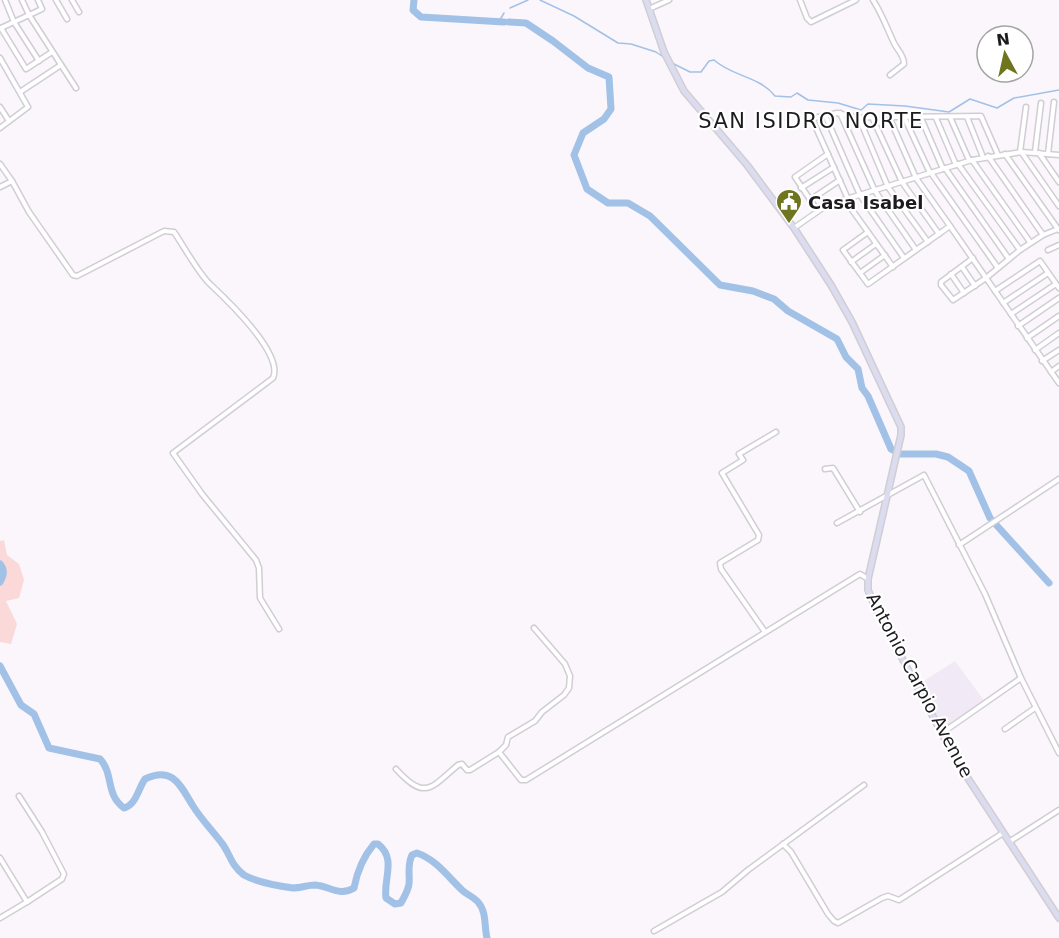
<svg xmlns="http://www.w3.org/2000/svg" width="1059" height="938" font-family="'DejaVu Sans',sans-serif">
<rect width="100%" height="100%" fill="#faf6fb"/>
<!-- built -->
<polygon fill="#f1e9f5" points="955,661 985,702 943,730 919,684"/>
<!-- green -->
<polygon fill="#fbd9d8" points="4,540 7,555 19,564 24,580 19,598 6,601 17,624 11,644 0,642 0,541"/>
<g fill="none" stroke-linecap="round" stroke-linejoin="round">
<!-- stream -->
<g stroke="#a2c1e6" stroke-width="1.5">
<polyline points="540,0 574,16 618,43 631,44 656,52 665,58"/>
<polyline points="510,8 528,0"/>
<polyline points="498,23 504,13"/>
<path d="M672 63 690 72H701L709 61 714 60C733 77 759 76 775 96L791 97 797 93 808 100 838 103 861 110 868 104 905 106 949 112 970 99 997 108 1014 98 1059 90"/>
</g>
<!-- river -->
<g stroke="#a2c1e6" stroke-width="7">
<polyline points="414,0 413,10 421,17 504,22"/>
<polyline points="509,22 526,23 553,41 588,68 609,77 611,109 604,119 583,133 574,155 587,189 608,203 628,203 650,216 720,285 753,291 774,299 788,311 837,339 846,357 858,369 862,388 868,396 891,449 900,454 936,454 948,457 969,471 990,518 1049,583"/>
<path d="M0 564C5 570 4 575 0 582"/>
<path d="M0 666 21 705 34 714 49 748 100 759C114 774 105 794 124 808 136 805 138 789 145 779 173 766 180 785 193 806 201 819 212 830 221 842 230 853 231 866 244 875 256 882 279 886 293 888 300 888 308 885 315 885 330 886 339 897 354 888 357 872 363 857 374 844H378C397 859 383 879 386 898L395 904 401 903C404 897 408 891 409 884 410 874 407 865 412 855L417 853C437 860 448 877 463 891 468 895 475 898 478 902 487 912 484 927 487 938"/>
</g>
<defs>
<g id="street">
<polyline points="5,0 14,22 39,61"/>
<polyline points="22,0 29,15 76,88"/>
<polyline points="56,0 67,19"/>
<polyline points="72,0 79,12"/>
<polyline points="800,0 807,18 811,22 856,0"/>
<path d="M873 0C882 14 887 28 894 43 898 51 904 55 904 64L890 75"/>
<polyline points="649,9 669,0"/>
<polyline points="1,28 26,69 52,52"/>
<polyline points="1,28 42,9 38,0"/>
<polyline points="0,58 28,107 0,128"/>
<polyline points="20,92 61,65"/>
<polyline points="0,107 9,121"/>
<polyline points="840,113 875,191 916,250"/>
<polyline points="825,115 860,195 904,258"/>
<polyline points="950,117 969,160"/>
<polyline points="967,117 983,157"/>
<polyline points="859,118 888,187 928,242"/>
<polyline points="921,118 943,169"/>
<polyline points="936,118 956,165"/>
<polyline points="905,119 930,173"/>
<polyline points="1020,152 1026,107"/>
<polyline points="1035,152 1041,103"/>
<polyline points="1022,153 1059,206"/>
<polyline points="1039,153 1059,182"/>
<polyline points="1005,154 1058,229"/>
<polyline points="1048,154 1054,102"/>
<polyline points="988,156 1043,235 1058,229 1059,230"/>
<polyline points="972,160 1030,242"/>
<path d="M0 164 12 181 29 212 73 275 77 276 164 231 174 232C183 245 200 276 211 285 227 300 284 354 273 378L173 453 202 494 256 560 259 568 260 598 279 629"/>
<polyline points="958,164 1020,250 1043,235"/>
<polyline points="945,168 1009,259"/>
<polyline points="931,173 998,268"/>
<polyline points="0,187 12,181"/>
<polyline points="801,188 834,167"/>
<polyline points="848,199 813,121 814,118 837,113 859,118 872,117 902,182 939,234"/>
<polyline points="810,200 840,180"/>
<polyline points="845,200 893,267"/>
<polyline points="817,210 795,177 828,154"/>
<polyline points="950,226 1059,383"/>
<polyline points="794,228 827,205 972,160 1022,152 1059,155"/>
<polyline points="868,232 843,250 868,284 950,226 916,178 890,119 891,117 981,116 998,155"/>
<polyline points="1048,250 1059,245"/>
<polyline points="973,258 941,282 941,285 953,300 986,278 1020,250"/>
<polyline points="851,262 876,244"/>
<polyline points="962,267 975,286"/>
<polyline points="860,273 885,255"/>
<polyline points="951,274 964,293"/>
<polyline points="995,291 1040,261 1059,288"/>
<polyline points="1003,303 1048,273"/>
<polyline points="1011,314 1056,284"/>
<polyline points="1018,326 1059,298"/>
<polyline points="1027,338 1059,316"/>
<polyline points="1035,350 1059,333"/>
<polyline points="1042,361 1059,350"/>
<polyline points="1051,372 1059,366"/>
<polyline points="825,469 833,468 860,512"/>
<polyline points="837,523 924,475 985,594 1021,678 1059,753"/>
<polyline points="959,545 1059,479"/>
<polyline points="765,632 721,569 720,563 758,540 759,535 722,473 743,460 739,454 776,432"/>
<polyline points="1005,729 1035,708"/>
<polyline points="942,733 1021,678"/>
<polyline points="499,752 506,745 508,737 535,721 542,712 564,695 569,688 570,676 565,664 534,628"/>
<path d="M396 769C425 801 431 788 458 765L462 764 467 770H470L499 752 521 780H526L860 574 868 579"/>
<polyline points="19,796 42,832 64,874 62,879 27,902"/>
<polyline points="1009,842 1059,810"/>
<polyline points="783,844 791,852 828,914 834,921 838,923 882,898 888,896 899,900 1003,833"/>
<polyline points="0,858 27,902 0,918"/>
<polyline points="654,931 722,892 748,870 864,785"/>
</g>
<polyline id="secondary" points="646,0 664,52 684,91 747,165 794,228 831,285 852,322 901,427 901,435 868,579 868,590 876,609 956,760 1059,918"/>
</defs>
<!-- street casing -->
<use href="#street" stroke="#d1ced3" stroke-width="7"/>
<!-- secondary casing -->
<use href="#secondary" stroke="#d1ced3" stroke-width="8"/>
<!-- street -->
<use href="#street" stroke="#fff" stroke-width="4"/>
<!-- secondary -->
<use href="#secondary" stroke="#dcdcf0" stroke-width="5"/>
</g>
<!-- icons -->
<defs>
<symbol id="civic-pin" viewBox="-11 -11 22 30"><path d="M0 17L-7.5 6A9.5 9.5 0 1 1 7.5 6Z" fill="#6f751e" stroke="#fff"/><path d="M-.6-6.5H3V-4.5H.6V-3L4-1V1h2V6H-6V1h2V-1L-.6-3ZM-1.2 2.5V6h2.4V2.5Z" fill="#fff"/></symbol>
</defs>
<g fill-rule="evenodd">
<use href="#civic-pin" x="774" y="187" width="30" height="40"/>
</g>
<g text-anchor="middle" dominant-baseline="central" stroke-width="4.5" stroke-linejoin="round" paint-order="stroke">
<!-- poi labels -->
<g font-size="18" font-weight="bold" fill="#1c1b1d" stroke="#fff" text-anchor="start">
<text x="808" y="202">Casa Isabel</text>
</g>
<!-- street labels -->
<g font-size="18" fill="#1c1b1d" stroke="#fff">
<text transform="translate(920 685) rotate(62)">Antonio Carpio Avenue</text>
</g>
<!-- quarter labels -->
<g font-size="21" letter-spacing="1.5" fill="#1c1b1d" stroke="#fff">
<text x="811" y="121">SAN ISIDRO NORTE</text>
</g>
</g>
<!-- north arrow -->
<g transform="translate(1005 54) rotate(352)"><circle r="28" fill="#ffffff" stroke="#a4a4a5" stroke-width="1.5"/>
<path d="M0-4.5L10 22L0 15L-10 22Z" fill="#6f751e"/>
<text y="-9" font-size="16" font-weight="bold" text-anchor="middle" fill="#1c1b1d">N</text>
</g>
</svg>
